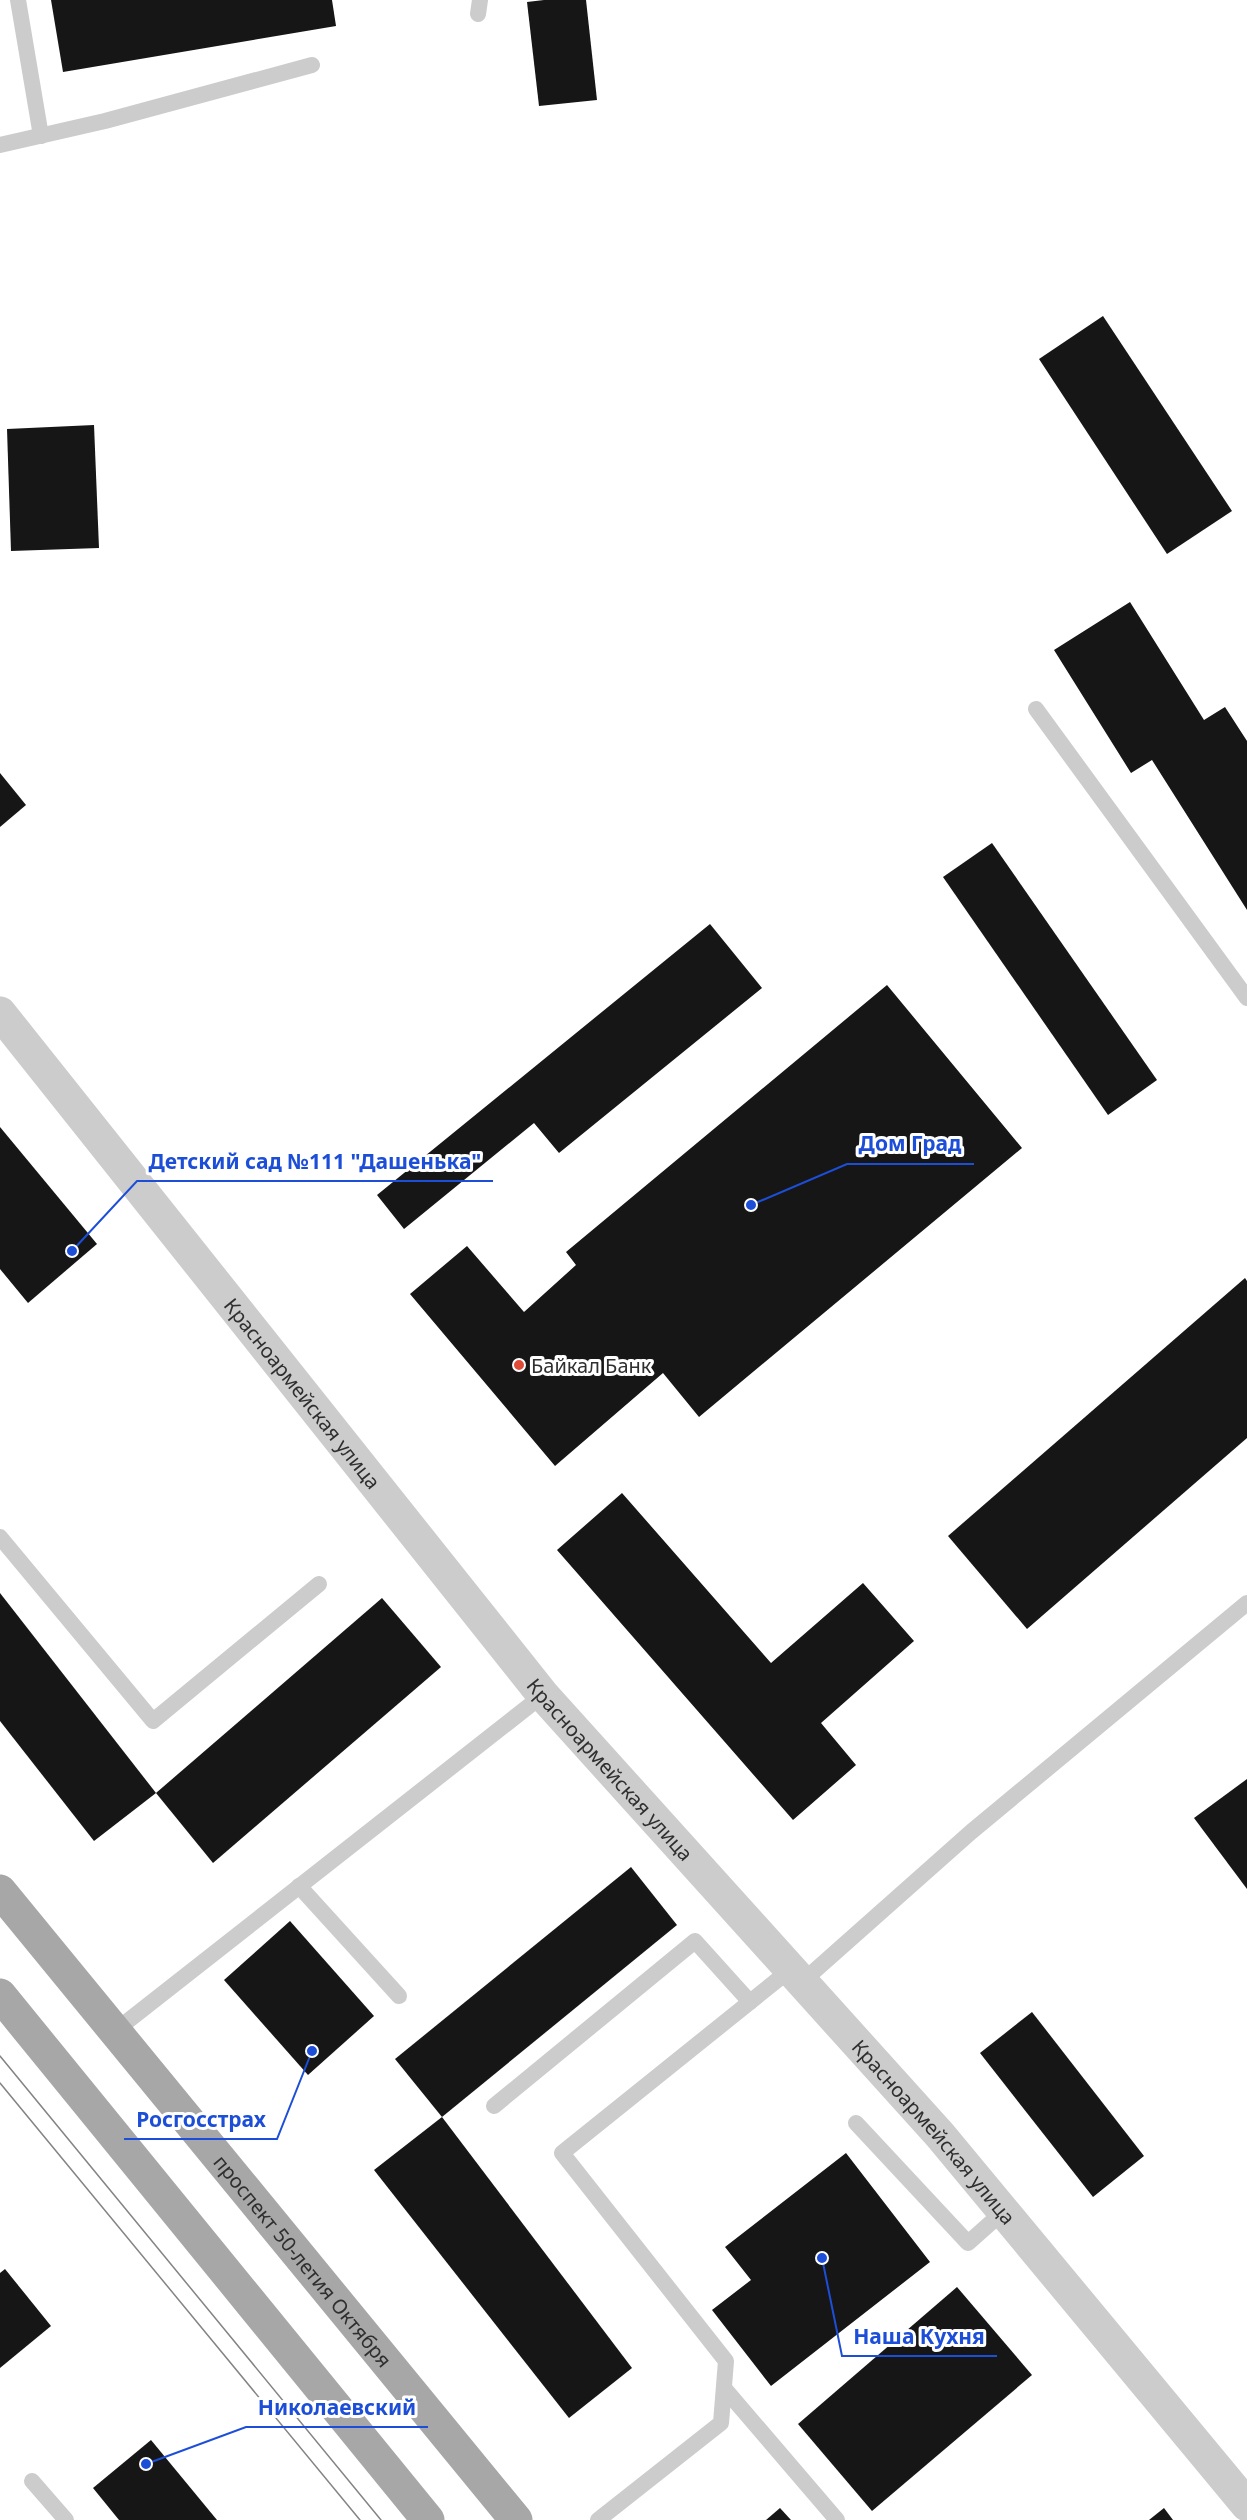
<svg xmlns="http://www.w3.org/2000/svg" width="1247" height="2520" font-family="'Noto Sans',sans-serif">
<rect width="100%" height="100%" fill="#fff"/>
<!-- building -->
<g fill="#161616">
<polygon points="51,0 332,0 336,26 63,72"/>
<polygon points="544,0 586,0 597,100 539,106 527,2"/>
<polygon points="1103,316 1232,511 1167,554 1039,359"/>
<polygon points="94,425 99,548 11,551 7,429"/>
<polygon points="1130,602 1204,720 1225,707 1247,741 1247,910 1152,760 1131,773 1054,650"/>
<polygon points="0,773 26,805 0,827"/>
<polygon points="992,843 1157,1080 1108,1115 943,877"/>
<polygon points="710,924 762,988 559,1153 534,1123 404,1229 377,1195"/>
<polygon points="887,985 1022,1148 699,1417 663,1373 555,1466 410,1294 467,1246 524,1312 576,1265 566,1252"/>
<polygon points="0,1127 97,1244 28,1303 0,1269"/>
<polygon points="1245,1278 1247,1281 1247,1438 1027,1629 948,1536"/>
<polygon points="622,1493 771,1663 863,1583 914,1641 821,1723 856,1765 793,1820 557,1550"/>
<polygon points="0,1593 156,1793 94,1841 0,1721"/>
<polygon points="382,1598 441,1667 213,1863 156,1793"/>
<polygon points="1247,1779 1247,1889 1194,1818"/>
<polygon points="631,1867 677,1925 442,2117 395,2059"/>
<polygon points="290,1921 374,2016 308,2075 224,1980"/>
<polygon points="1032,2012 1144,2156 1093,2197 980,2053"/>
<polygon points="442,2117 632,2368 569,2418 374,2170"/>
<polygon points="846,2153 930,2262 771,2386 712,2310 751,2280 725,2247"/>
<polygon points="5,2269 51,2326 0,2368 0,2273"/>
<polygon points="957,2287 1032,2375 872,2511 798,2424"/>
<polygon points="151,2440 217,2520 119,2520 93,2488"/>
<polygon points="780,2508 791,2520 766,2520"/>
<polygon points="1164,2508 1173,2520 1149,2520"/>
</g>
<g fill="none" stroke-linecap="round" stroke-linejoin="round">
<!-- lane -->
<g stroke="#ccc" stroke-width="16">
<polyline points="18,0 41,136"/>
<polyline points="478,14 480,0"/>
<polyline points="0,145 105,121 312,65"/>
<polyline points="1036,709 1247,998"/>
<polyline points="0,1537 153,1721 319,1584"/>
<polyline points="299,1886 399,1996"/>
<polyline points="802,1982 971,1832 1247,1603"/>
<polyline points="115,2031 543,1695"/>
<polyline points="494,2106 695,1941 750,2002"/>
<polyline points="856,2123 968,2243 1004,2211"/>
<polyline points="724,2388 837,2520"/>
<polyline points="32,2481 66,2520"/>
<polyline points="598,2520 721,2423 726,2361 562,2153 791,1969"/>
</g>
<!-- street -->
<path stroke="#ccc" stroke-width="33" id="s1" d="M0 1013 543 1695 940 2135 1247 2505"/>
<!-- primary -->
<g stroke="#a7a7a7" stroke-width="33">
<path id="s2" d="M0 1891 516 2520"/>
<polyline points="0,1995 428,2520"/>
</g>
<!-- tram -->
<g stroke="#848484" stroke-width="1.5">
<polyline points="0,2056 381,2520"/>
<polyline points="0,2083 360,2520"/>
</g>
</g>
<!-- markers -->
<circle fill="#e04b38" stroke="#fff" stroke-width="2" cx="519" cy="1365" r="6"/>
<g text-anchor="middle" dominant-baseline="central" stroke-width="6" stroke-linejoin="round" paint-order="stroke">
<!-- poi labels -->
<g font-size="20" fill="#2f2f2f" stroke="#fff" text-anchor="start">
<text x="531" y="1365">Байкал Банк</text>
</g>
<!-- street labels -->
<g font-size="20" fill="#2f2f2f" stroke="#fff">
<text stroke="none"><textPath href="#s1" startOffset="486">Красноармейская улица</textPath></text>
<text stroke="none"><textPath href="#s1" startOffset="972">Красноармейская улица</textPath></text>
<text stroke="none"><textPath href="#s1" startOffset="1458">Красноармейская улица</textPath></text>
<text stroke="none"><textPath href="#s2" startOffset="478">проспект 50-летия Октября</textPath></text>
</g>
</g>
<!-- callouts -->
<path fill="none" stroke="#1d4ed8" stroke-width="2" d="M751 1205L847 1164H974M72 1251L137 1181H493M312 2051L277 2139H124M822 2258L842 2356H997M146 2464L246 2427H428"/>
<g fill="#1d4ed8" stroke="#fff" stroke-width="2">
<circle cx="751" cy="1205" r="6"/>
<circle cx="72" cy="1251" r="6"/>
<circle cx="312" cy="2051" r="6"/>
<circle cx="822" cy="2258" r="6"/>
<circle cx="146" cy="2464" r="6"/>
</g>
<g font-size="21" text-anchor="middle" font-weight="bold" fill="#1d4ed8" stroke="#fff" stroke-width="6" stroke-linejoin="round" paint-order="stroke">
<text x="910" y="1151">Дом Град</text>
<text x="315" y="1169">Детский сад №111 "Дашенька"</text>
<text x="201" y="2127">Росгосстрах</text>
<text x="919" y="2344">Наша Кухня</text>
<text x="337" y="2415">Николаевский</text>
</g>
</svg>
